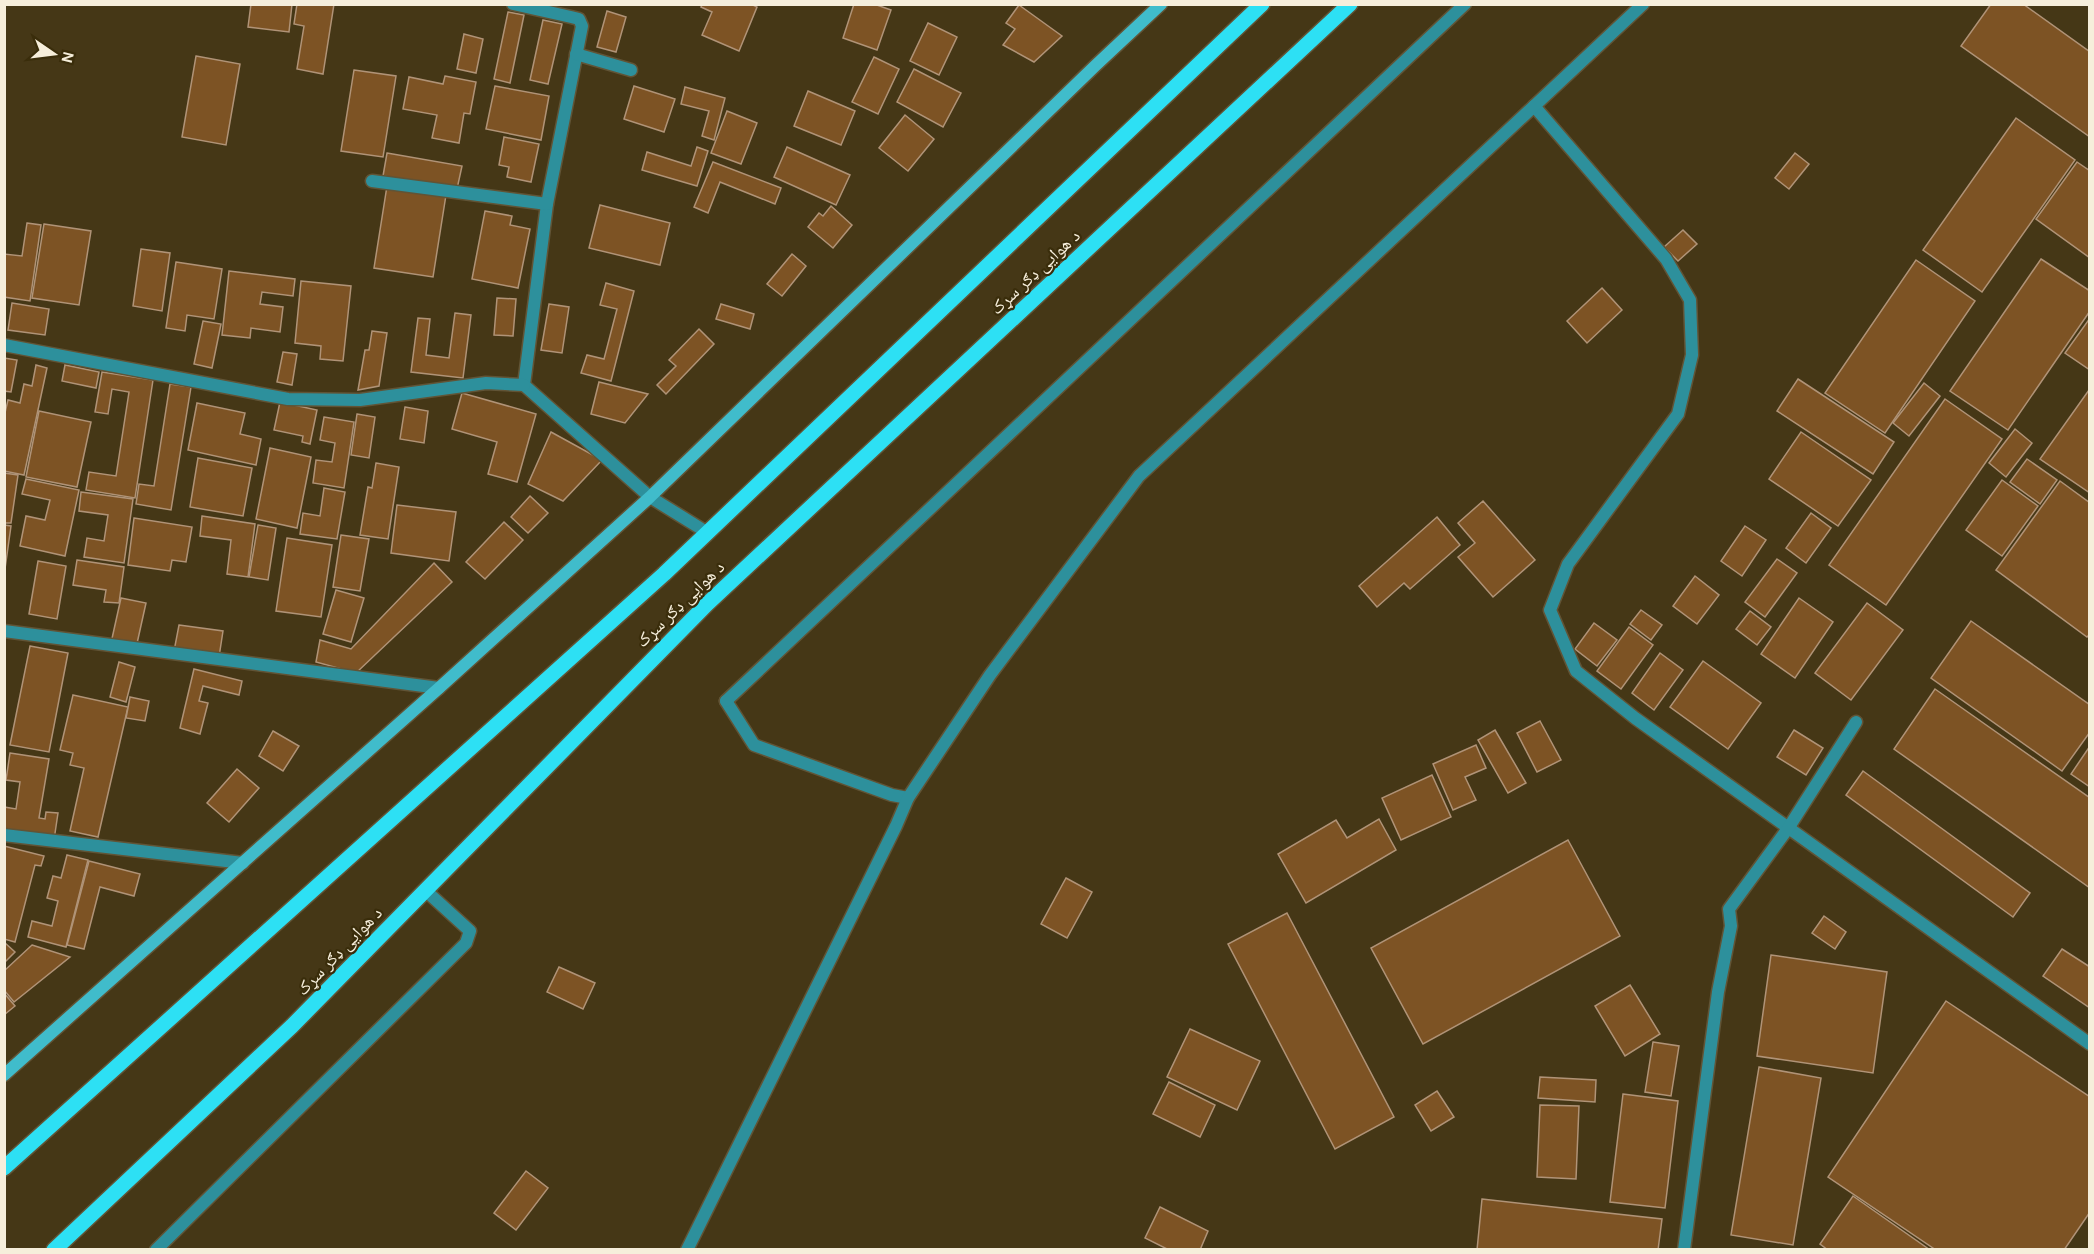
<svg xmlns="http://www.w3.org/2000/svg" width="2094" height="1254" font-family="Karla,'Noto Naskh Arabic',sans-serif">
<rect width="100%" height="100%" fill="#453716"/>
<!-- building -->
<g fill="#7d5324" stroke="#b09377" stroke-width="1.5">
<polygon points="251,4 292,4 289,32 248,27"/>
<polygon points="297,4 334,4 323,74 297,69 304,26 294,24"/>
<polygon points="702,4 751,4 757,7 739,51 702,35 712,12 701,7"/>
<polygon points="854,4 874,4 891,10 877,50 843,38"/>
<polygon points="1991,4 2023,4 2090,52 2090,137 1961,46"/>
<polygon points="1019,5 1062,36 1034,62 1003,45 1015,29 1006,23"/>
<polygon points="607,11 626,17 616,52 597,47"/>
<polygon points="508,12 524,15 510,83 494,79"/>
<polygon points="543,20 562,24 548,84 530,80"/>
<polygon points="928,23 957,37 939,75 910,61"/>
<polygon points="464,34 483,39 476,73 457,69"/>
<polygon points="196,56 240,64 226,145 182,137"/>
<polygon points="874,57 899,69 878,114 852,102"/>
<polygon points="914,69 961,93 943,127 897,102"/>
<polygon points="354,70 396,76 383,157 341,151"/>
<polygon points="445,76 476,82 470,114 464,113 459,143 432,138 437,115 403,109 409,77 443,84"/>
<polygon points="495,86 549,96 541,140 486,129"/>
<polygon points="634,86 675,99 664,132 624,119"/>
<polygon points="685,87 725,98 714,140 702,136 709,111 681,104"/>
<polygon points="808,91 855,111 841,145 794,126"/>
<polygon points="727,111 757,123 741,164 711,153"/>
<polygon points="905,115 934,139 908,171 879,148"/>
<polygon points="2016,118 2075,160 1982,292 1923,250"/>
<polygon points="504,137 539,144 531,182 507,177 509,167 499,165"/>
<polygon points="697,147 708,151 697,186 642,170 647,152 691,166"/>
<polygon points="787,147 850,175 836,205 774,177"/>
<polygon points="387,153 462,166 457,189 383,176"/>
<polygon points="1795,153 1809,164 1789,189 1775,178"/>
<polygon points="713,162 781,188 775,204 720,182 708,213 694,207"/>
<polygon points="2077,162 2090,171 2090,258 2036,219"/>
<polygon points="387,186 446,195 433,277 374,268"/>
<polygon points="600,205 670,223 660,265 589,248"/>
<polygon points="831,206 852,225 833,248 808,227 819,213 823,216"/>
<polygon points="485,211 512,216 510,225 530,229 518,288 472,279"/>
<polygon points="27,223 41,225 30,301 4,297 4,254 22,256"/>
<polygon points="44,224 91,231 79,305 32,298"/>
<polygon points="1683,230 1697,244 1678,261 1664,247"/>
<polygon points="141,249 170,253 162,311 133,306"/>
<polygon points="792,254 806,266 782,296 767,284"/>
<polygon points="2041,259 2090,291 2090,311 2008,430 1950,391"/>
<polygon points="1916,260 1975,301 1885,433 1825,393"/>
<polygon points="176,262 222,269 214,319 187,315 185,331 166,328"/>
<polygon points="229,271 295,279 293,296 262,292 260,304 283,307 280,332 251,328 250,338 222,335"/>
<polygon points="301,281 351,286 343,361 320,359 321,346 295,343"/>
<polygon points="606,283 634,291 611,381 581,373 587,355 604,359 617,309 600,305"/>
<polygon points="1602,288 1622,310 1587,343 1567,321"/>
<polygon points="497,298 516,299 513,336 494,335"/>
<polygon points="12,303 49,309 45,335 8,330"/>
<polygon points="549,304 569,307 562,353 541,350"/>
<polygon points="721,304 754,314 750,329 716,319"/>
<polygon points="455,313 471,315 463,378 411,372 418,318 430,319 426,355 449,358"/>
<polygon points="2090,318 2090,370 2065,353"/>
<polygon points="203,321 221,324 212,368 194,364"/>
<polygon points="699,329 714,344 666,394 657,385 676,366 669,360"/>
<polygon points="372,331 387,333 379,386 358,390 365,350 369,350"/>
<polygon points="283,352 297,354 292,385 277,382"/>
<polygon points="4,358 17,360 11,392 4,391"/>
<polygon points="36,365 47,368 24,475 4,471 4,417 8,400 20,403 24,384 32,386"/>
<polygon points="65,365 99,372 96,388 62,381"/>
<polygon points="102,372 153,380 135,498 86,490 89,472 116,476 129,392 112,389 108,414 95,412"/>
<polygon points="1798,379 1894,442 1873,474 1777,411"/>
<polygon points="599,382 648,394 625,423 591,414"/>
<polygon points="1924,383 1940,396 1909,436 1893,423"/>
<polygon points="170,384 191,387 171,510 136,504 139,484 154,486"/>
<polygon points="2089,390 2090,390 2090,493 2040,459"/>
<polygon points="462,393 536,414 517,482 488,474 497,442 452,429"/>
<polygon points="1945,399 2002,439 1886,605 1829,565"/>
<polygon points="280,402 317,410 310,444 302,442 303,436 274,430"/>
<polygon points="197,403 245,413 240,434 261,439 256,465 188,450"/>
<polygon points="405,407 428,411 424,443 400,439"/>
<polygon points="39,411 91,422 77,487 26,477"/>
<polygon points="357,414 375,417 369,458 351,455"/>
<polygon points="324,417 354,422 344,488 313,483 316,460 332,462 335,443 320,440"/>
<polygon points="2015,429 2032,443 2006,477 1989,463"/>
<polygon points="551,432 602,460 563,501 528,484"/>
<polygon points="1801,432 1871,480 1838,526 1769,479"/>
<polygon points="270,448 311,457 297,528 256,519"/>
<polygon points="198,458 252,468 243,516 190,507"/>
<polygon points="2027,459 2057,480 2040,504 2010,482"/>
<polygon points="376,463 399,467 388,539 360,535 368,487 372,488"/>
<polygon points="4,473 18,475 11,523 4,523"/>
<polygon points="26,479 79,490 65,556 20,546 26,516 45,520 50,500 22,494"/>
<polygon points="2002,480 2038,506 2002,556 1966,530"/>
<polygon points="2060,481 2090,503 2090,634 2087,637 1996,570"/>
<polygon points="324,488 345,492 337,539 300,534 303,513 320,516"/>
<polygon points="81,492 133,499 124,563 84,557 87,538 104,541 108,515 79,511"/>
<polygon points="530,496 548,513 528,533 511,517"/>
<polygon points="1483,501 1535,560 1493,597 1458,557 1475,543 1458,523"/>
<polygon points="397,505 456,512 449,561 391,553"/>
<polygon points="1811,513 1831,528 1806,563 1786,548"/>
<polygon points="202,516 255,524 248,577 227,574 231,540 200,536"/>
<polygon points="1437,517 1460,545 1410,589 1404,583 1377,607 1359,586"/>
<polygon points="134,518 192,527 186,562 172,560 170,571 128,565"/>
<polygon points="504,522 523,540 485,579 466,562"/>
<polygon points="4,525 11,526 4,576"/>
<polygon points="258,525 276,528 268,580 249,577"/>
<polygon points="1745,526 1766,540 1742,576 1721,561"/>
<polygon points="341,535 369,539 360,591 333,587"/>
<polygon points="287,538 332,545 321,617 276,611"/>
<polygon points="1777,559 1797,573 1765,617 1745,602"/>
<polygon points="77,560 124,567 119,603 104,602 106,590 73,585"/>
<polygon points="38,561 66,566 57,619 29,614"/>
<polygon points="434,563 452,582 356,673 316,662 320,640 351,649"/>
<polygon points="1695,576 1719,595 1697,624 1673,606"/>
<polygon points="336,590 364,598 351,642 323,634"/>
<polygon points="121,598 146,603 136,648 111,643"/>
<polygon points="1799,598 1833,622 1795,678 1761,654"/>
<polygon points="1867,603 1903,630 1851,700 1815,673"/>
<polygon points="1641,610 1662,625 1651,640 1630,624"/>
<polygon points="1750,611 1771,627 1757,645 1736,629"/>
<polygon points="1971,621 2090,705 2090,732 2062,771 1931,678"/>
<polygon points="1594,623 1617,640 1597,666 1575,649"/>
<polygon points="179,625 223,631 219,657 174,651"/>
<polygon points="1629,627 1653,645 1621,689 1597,671"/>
<polygon points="30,646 68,653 49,752 10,745"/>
<polygon points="1660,653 1683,670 1654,710 1632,693"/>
<polygon points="1703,661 1761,703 1728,749 1670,707"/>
<polygon points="119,662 135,667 126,702 110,697"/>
<polygon points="194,669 242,681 239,695 203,686 199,701 208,703 200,734 180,728"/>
<polygon points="1935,689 2090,798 2090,888 1894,749"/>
<polygon points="73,695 128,707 98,837 70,831 84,768 70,765 73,753 60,750"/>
<polygon points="130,697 149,701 145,721 126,718"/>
<polygon points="1540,721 1561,760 1537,772 1517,733"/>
<polygon points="1495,730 1526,783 1508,793 1478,740"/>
<polygon points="1794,730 1823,748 1806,775 1777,757"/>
<polygon points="273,731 299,746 283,771 259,756"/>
<polygon points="1476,745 1486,768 1465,777 1476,800 1453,810 1433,764"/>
<polygon points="2090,746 2090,787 2071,774"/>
<polygon points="10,753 49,759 39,818 45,819 46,812 58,813 54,840 4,832 4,807 16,809 20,782 6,780"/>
<polygon points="237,769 259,788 229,822 207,803"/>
<polygon points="1863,771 2030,893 2013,917 1846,795"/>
<polygon points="1432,775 1451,817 1401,840 1382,798"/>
<polygon points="1379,819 1396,850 1306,903 1278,854 1336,820 1347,838"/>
<polygon points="1568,840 1620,936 1423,1044 1371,948"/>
<polygon points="4,846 44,856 41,866 35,865 15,942 4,939"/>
<polygon points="67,855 88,860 66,947 28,937 32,921 52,926 58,901 47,898 53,876 61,878"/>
<polygon points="89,861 140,874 134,896 100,887 84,949 67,945"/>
<polygon points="1066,878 1092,892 1067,938 1041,924"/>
<polygon points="1287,913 1394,1117 1335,1149 1228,944"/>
<polygon points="1824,916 1846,932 1835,949 1812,933"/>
<polygon points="4,942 15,952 4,963"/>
<polygon points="32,945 70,957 14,1002 4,990 4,971"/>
<polygon points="2062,949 2090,967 2090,1008 2043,976"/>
<polygon points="1771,955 1887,972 1873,1073 1757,1056"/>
<polygon points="559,967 595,983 583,1009 547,992"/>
<polygon points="1630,985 1660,1034 1625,1056 1595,1006"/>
<polygon points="4,993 15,1006 4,1015"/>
<polygon points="1946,1001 2090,1097 2090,1212 2064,1250 1936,1250 1828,1177"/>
<polygon points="1190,1029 1260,1061 1237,1110 1167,1077"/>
<polygon points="1653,1042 1679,1046 1671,1096 1645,1092"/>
<polygon points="1759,1067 1821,1078 1793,1245 1731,1235"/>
<polygon points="1540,1077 1596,1080 1595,1102 1538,1098"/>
<polygon points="1169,1082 1215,1105 1200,1137 1153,1114"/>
<polygon points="1437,1091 1454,1117 1431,1131 1415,1105"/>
<polygon points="1623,1094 1678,1101 1665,1208 1610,1202"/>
<polygon points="1540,1105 1579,1106 1576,1179 1537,1177"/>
<polygon points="526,1171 548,1188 516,1230 494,1213"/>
<polygon points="1853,1196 1930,1250 1828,1250 1820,1244"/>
<polygon points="1482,1199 1662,1219 1658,1250 1477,1250"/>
<polygon points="1160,1207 1208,1231 1200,1250 1169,1250 1145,1238"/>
</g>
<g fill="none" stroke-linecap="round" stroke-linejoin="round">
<defs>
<g id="lane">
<polyline points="1534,106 1666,259 1690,300 1692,355 1678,414 1568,564 1550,610 1576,671 1635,718 2090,1044"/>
<polyline points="726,701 754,745 892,795 908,798"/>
<polyline points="687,1250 896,826 908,798 990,675 1139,476 1643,4"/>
<polyline points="1684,1250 1718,992 1731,926 1729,909 1789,827 1856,722"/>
</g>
<g id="street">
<polyline points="513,4 571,17 579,19 582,26 547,204 524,385 650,497 708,533"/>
<polyline points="576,54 631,70"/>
<polyline points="372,181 547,204"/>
<polyline points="4,345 288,399 360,400 486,383 524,385"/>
<polyline points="4,631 439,688"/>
<polyline points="726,701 1465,4"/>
<polyline points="4,835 243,863"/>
<polyline points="156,1250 466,943 470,931 425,890"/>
</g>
<polyline id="secondary" points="4,1075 439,688 650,497 1096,65 1161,4"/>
<g id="primary">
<polyline points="4,1168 664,574 1262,4"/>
<polyline points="54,1250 292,1026 707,604 1350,4"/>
</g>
</defs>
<!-- lane casing -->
<use href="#lane" stroke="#615436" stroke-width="15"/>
<!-- street casing -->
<use href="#street" stroke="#615436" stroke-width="15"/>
<!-- secondary casing -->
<use href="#secondary" stroke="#615436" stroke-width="15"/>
<!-- primary casing -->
<use href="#primary" stroke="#615436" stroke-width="18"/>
<!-- lane -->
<use href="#lane" stroke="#2d909c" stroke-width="12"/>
<!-- street -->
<use href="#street" stroke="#2d909c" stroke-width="12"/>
<!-- secondary -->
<use href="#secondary" stroke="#40bccb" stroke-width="12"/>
<!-- primary -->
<use href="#primary" stroke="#2de0f4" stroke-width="15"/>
</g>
<g text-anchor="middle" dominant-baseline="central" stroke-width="4.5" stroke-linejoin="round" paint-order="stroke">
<!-- street labels -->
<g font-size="18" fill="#f6eedb" stroke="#3a2d0b">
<text transform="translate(1035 272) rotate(-43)">د هوایی ډګر سړک</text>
<text transform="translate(680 604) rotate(-44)">د هوایی ډګر سړک</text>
<text transform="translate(339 951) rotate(-46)">د هوایی ډګر سړک</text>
</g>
</g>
<!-- border -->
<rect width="2094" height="1254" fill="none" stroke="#f6eedb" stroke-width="12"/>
<!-- north arrow -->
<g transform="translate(54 54) rotate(104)" stroke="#3a2d0b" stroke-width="4.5" paint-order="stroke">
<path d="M0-4.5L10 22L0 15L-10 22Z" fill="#f6eedb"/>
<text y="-9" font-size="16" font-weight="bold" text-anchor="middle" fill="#f6eedb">N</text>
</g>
</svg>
